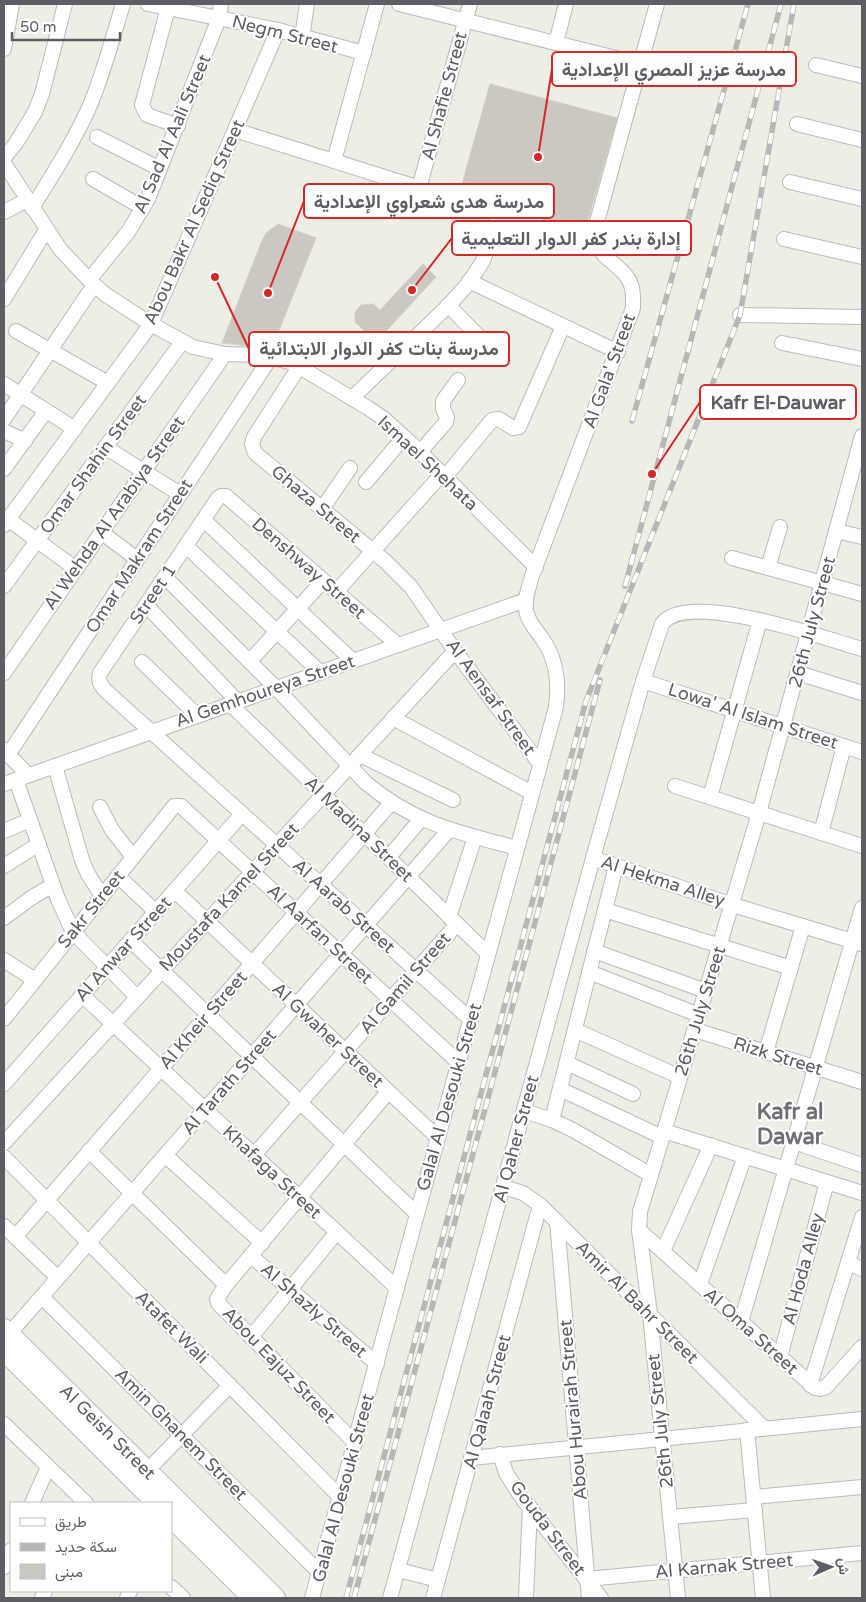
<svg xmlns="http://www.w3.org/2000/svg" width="866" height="1602" font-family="'Varela Round',Vazirmatn,sans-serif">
<rect width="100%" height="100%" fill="#eeeee4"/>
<!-- building -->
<g fill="#cac8c1" stroke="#d3d1c3">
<polygon points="490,84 617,118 585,231 460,191"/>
<polygon points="278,224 316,238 272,348 222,343 261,243 266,233"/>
<polygon points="423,264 436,277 376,342 355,322 355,312 361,305 373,304 380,310"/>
</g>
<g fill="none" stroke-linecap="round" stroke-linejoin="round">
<defs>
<g id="minor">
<polyline points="148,4 278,30 364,53"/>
<polyline points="169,4 142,105 147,115 178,126"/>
<polyline points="399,4 640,64"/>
<polyline points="302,37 307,4"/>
<polyline points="556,43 566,4"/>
<polyline points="4,49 12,4"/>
<polyline points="816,65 862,76"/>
<polyline points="797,124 862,140"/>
<polyline points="235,130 598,244"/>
<polyline points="97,137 160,169"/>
<polyline points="4,158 16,143 35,112 42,94 65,4"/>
<polyline points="334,161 377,4"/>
<polyline points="4,163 60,249 89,280 106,295 151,324 193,347 225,354 262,355 293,363 368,408 383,418 415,447 536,567"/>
<polyline points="93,179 143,208"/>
<polyline points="790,182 862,199"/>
<polyline points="419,188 470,4"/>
<path d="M32 208C53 174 75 140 91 103 104 71 113 37 123 4"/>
<polyline points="4,212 27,200"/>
<polyline points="784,239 862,257"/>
<polyline points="89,280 128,232 148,199 219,18 221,4"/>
<polyline points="469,281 618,352"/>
<polyline points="4,299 46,230"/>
<polyline points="448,305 487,345"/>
<polyline points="740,315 862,317"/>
<polyline points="16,331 108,383"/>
<polyline points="782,343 862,359"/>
<polyline points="299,367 254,437 252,444 255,453 386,562 411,587 455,651 540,764"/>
<polyline points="4,384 75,429"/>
<polyline points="352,398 447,307 468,284 483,261 499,213"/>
<polyline points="4,419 94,285"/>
<polyline points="4,431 25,441"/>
<polyline points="105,447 180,494"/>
<polyline points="420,452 446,422 447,417 443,409 443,401 458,380"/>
<polyline points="4,469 46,411"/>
<polyline points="445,477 492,420 499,419 513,428 519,427 563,326"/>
<polyline points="366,482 404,437"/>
<polyline points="322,509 350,468"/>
<polyline points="8,519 76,569"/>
<polyline points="204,520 353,661"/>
<polyline points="4,525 151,324 278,30"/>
<polyline points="836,531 862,537"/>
<polyline points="101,532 137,559"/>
<polyline points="186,546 320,672"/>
<polyline points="732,558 862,594"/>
<polyline points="768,568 780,527"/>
<path d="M165 577 276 688 366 783C415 824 457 832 517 848"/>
<polyline points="4,586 182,342"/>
<polyline points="336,592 442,474"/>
<polyline points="146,605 238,702"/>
<path d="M398 645 226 496H221L218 498 100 673C98 681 100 685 106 691L471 1020"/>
<polyline points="250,661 323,581"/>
<polyline points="142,662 197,715"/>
<polyline points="4,673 225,354"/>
<polyline points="798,673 862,693"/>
<polyline points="643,681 862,752"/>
<polyline points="230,704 488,954"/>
<polyline points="393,718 532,793"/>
<polyline points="4,750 28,775"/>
<polyline points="8,755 271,357"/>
<polyline points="360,755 453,800"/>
<polyline points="55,766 82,860 88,874 102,896"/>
<polyline points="16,780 58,899 73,932 137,997"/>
<polyline points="4,784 526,600"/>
<polyline points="675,786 862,846"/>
<polyline points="710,797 760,620"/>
<polyline points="100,807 112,830 133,857"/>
<polyline points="4,831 30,820"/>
<polyline points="821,833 844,746"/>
<polyline points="389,857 421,819"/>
<polyline points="593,858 733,905 862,944"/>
<polyline points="4,866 39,844"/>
<polyline points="118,876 156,912"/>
<polyline points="175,891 437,1137"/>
<polyline points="605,910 791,968"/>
<polyline points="449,917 475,837"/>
<polyline points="4,918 31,898 53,885"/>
<polyline points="131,941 417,1214"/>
<polyline points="594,951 706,991"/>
<polyline points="4,960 35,980"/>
<polyline points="589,972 699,1015"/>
<polyline points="82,995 397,1288"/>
<polyline points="4,1019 174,806 181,806 458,1062"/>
<polyline points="575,1030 680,1077"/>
<polyline points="695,1030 862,1082"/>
<polyline points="766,1052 803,926"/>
<polyline points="567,1063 633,1094"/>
<polyline points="4,1084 242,814"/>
<polyline points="560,1089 662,1137"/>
<polyline points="524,1111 552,1120 573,1130 651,1175"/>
<polyline points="552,1120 616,866"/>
<polyline points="664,1131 862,1193"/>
<polyline points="794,1142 862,1165"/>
<polyline points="4,1143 455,651"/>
<polyline points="89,1151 226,1285"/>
<polyline points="165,1155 262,1243"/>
<polyline points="254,1155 457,924"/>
<polyline points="4,1157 340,1497"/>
<polyline points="503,1187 523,1193 540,1205 764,1428"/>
<polyline points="557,1221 589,1598"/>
<polyline points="4,1226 58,1278"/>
<polyline points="639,1230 815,1388 820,1389 826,1387 862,1347"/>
<polyline points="15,1237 391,803"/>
<polyline points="663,1251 711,1145"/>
<polyline points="251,1256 377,1364"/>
<polyline points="848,1263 862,1269"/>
<polyline points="700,1284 745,1156"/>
<polyline points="42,1297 319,1572"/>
<polyline points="741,1322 862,908"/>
<polyline points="9,1334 449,830"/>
<polyline points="251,1337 337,1232"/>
<polyline points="780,1357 827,1182"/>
<polyline points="810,1385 862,1217"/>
<polyline points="4,1424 86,1503"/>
<polyline points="747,1430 763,1598"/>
<polyline points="355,1443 218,1303 217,1299 226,1285 388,1092"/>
<polyline points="500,1454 506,1473 521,1497 601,1598"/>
<polyline points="471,1458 862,1419"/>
<polyline points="146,1472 230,1385"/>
<polyline points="754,1497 862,1487"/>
<polyline points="32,1503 48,1467"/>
<polyline points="670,1517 755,1510"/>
<polyline points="4,1567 11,1550"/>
<polyline points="399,1570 438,1580"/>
<polyline points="587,1579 862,1553"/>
<polyline points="171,1587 183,1598"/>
<polyline points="42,1598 45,1591"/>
<polyline points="127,1598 130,1591"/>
<path d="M312 1598 556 707C559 684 557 660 543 640 538 632 529 623 527 614 523 602 529 587 532 576L633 308C633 298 634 286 627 277 613 258 596 259 595 229L657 4"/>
<path d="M390 1598 593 858 643 681 662 624C686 589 827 639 862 649"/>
<polyline points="433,1598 540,1205"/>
<polyline points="526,1598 530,1507"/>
<polyline points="678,1598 650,1314 639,1230 640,1212 759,813 862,436"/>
</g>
<g id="secondary">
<path id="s1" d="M4 1329 275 1598"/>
<polyline points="4,1350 157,1503"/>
<polyline points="171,1517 253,1598"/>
</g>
</defs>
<!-- minor casing -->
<use href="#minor" stroke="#b9bbc0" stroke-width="16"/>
<!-- secondary casing -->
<use href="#secondary" stroke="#babbc2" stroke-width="22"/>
<!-- minor -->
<use href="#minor" stroke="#fff" stroke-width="14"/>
<!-- secondary -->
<use href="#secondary" stroke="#fff" stroke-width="20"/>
<defs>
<g id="rail">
<polyline points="632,421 748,4"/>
<polyline points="625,586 781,4"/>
<polyline points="346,1598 586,701 740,315 794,4"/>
<polyline points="354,1598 600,680"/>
</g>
</defs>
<!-- rail casing -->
<use href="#rail" stroke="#b7b7b8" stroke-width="5.5"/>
<!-- rail -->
<use href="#rail" stroke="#fff" stroke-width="4" stroke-dasharray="11" stroke-linecap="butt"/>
</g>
<g text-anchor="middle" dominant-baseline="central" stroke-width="4" stroke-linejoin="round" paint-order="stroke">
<!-- street labels -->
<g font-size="18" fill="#5c5e64" stroke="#fff">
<text transform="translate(285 34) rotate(14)">Negm Street</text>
<text transform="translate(444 96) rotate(-75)">Al Shafie Street</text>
<text transform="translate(172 134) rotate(-67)">Al Sad Al Aali Street</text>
<text transform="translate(194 222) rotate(-66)">Abou Bakr Al Sediq Street</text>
<text transform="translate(609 371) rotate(-70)">Al Gala' Street</text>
<text transform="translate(428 463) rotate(43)">Ismael Shehata</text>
<text transform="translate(93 464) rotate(-54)">Omar Shahin Street</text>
<text transform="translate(316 504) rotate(40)">Ghaza Street</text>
<text transform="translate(114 513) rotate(-55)">Al Wehda Al Arabiya Street</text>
<text transform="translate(139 556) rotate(-57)">Omar Makram Street</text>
<text transform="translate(309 568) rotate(41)">Denshway Street</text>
<text transform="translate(153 594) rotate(-56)">Street 1</text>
<text transform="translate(812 622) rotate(-75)">26th July Street</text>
<text transform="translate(265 691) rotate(-19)">Al Gemhoureya Street</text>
<text transform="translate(491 697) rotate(54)">Al Aensaf Street</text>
<text transform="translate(753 716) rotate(18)">Lowa' Al Islam Street</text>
<text transform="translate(359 829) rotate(44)">Al Madina Street</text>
<text transform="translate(663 881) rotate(18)">Al Hekma Alley</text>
<text transform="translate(229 897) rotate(-47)">Moustafa Kamel Street</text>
<text transform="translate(344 906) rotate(42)">Al Aarab Street</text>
<text transform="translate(91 909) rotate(-51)">Sakr Street</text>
<text transform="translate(320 934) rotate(43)">Al Aarfan Street</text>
<text transform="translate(123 949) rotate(-48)">Al Anwar Street</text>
<text transform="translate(405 983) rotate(-49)">Al Gamil Street</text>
<text transform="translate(700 1011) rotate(-73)">26th July Street</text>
<text transform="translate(203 1020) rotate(-49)">Al Kheir Street</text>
<text transform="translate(328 1035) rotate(43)">Al Gwaher Street</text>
<text transform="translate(778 1056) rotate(17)">Rizk Street</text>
<text transform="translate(229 1082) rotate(-49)">Al Tarath Street</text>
<text transform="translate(449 1097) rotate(-74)">Galal Al Desouki Street</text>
<text transform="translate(516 1139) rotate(-75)">Al Qaher Street</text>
<text transform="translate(272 1172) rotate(43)">Khafaga Street</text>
<text transform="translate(803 1269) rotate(-75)">Al Hoda Alley</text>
<text transform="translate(637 1302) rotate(45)">Amir Al Bahr Street</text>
<text transform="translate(314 1310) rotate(41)">Al Shazly Street</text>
<text transform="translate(172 1327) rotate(45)">Atafet Wali</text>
<text transform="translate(751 1331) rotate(42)">Al Oma Street</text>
<text transform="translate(279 1365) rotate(46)">Abou Eajuz Street</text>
<text transform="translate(487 1402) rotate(-75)">Al Qalaah Street</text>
<text transform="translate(573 1410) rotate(-95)">Abou Hurairah Street</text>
<text transform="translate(660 1421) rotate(-96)">26th July Street</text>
<text stroke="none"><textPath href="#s1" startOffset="146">Al Geish Street</textPath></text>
<text transform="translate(181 1434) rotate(45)">Amin Ghanem Street</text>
<text transform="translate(343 1488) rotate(-75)">Galal Al Desouki Street</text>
<text transform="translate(548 1528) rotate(53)">Gouda Street</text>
<text transform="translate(724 1566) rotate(-5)">Al Karnak Street</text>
</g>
<!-- district labels -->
<g font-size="22" font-weight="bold" fill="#6d7076" stroke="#fff">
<text x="790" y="1112">Kafr al<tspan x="790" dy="25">Dawar</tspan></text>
</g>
</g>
<!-- callouts -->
<path fill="none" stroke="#d62828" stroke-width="2" d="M538 157L552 69M268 293L304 201M412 290L452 238M215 277L249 349M652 474L700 402"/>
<g fill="#d62828" stroke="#fff" stroke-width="2">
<circle cx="538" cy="157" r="5"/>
<circle cx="268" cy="293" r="5"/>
<circle cx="412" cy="290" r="5"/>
<circle cx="215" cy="277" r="5"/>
<circle cx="652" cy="474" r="5"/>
</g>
<g fill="#fff" stroke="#d62828" stroke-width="2">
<rect x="552" y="52" width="244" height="34" rx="5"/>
<rect x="304" y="184" width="250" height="34" rx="5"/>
<rect x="452" y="221" width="239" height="34" rx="5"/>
<rect x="249" y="332" width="260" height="34" rx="5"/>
<rect x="700" y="385" width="156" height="34" rx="5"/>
</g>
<g font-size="19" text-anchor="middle" font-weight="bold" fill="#5c5e64">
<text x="674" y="76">مدرسة عزيز المصري الإعدادية</text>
<text x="429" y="208">مدرسة هدى شعراوي الإعدادية</text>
<text x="571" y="245">إدارة بندر كفر الدوار التعليمية</text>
<text x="379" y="355">مدرسة بنات كفر الدوار الابتدائية</text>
<text x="778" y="409">Kafr El-Dauwar</text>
</g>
<!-- border -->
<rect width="866" height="1602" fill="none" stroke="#5c5e64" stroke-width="10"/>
<!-- legend -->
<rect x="10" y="1502" width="162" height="90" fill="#ffffff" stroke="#bebfc1"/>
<rect x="20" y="1518" width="25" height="8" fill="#ffffff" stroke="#bebfc1"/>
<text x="55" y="1527" font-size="15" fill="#5c5e64">طريق</text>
<rect x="20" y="1543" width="25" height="8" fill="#b7b7b8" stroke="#bebfc1"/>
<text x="55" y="1552" font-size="15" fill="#5c5e64">سكة حديد</text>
<rect x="20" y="1564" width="25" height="15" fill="#cac8c1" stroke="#bebfc1"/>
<text x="55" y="1577" font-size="15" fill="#5c5e64">مبنى</text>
<!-- north arrow -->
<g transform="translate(831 1567) rotate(88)" stroke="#ffffff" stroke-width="4" paint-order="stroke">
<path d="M0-4L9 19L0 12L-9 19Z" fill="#5c5e64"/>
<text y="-8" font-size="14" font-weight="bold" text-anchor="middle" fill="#5c5e64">ش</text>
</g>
<!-- scale -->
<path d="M12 32v8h108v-8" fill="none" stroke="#5c5e64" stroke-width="2.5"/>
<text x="20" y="32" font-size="15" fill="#5c5e64" stroke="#ffffff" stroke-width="4" paint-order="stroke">50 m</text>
</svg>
